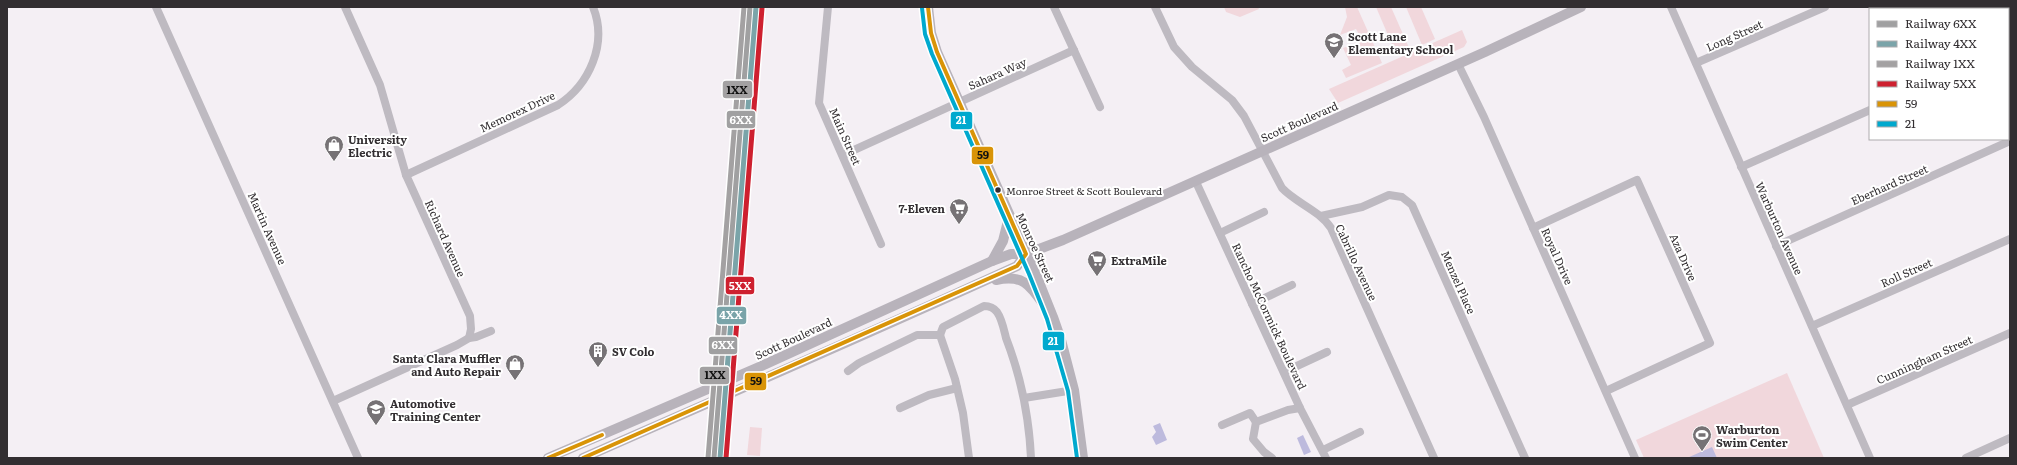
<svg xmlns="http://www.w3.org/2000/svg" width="2017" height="465" font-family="Literata,serif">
<rect width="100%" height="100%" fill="#f4eff4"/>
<!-- green -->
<g fill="#f1d7dc">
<polygon points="1224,7 1258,7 1259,9 1240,17 1226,12"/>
<polygon points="1345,7 1357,7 1382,63 1346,78 1342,70 1351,65 1343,48 1354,44 1360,36 1356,29 1340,35 1347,17"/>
<polygon points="1376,7 1391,7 1410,50 1397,56"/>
<polygon points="1406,7 1421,7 1435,39 1422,45"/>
<polygon points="1462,30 1467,42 1464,47 1338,103 1329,89"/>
<polygon points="1787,373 1824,458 1644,458 1636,440"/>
<polygon points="750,427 762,428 760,456 747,455"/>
</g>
<!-- water -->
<g fill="#bdbadd">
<polygon points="1160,423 1167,440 1156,445 1152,437 1156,432 1153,426"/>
<polygon points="1303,435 1311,452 1304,455 1297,438"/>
<polygon points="1712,447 1717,458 1687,458"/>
</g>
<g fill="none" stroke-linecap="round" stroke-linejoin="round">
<!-- minor -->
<g stroke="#bebac1" stroke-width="8">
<polyline points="156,7 358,458"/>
<polyline points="828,7 819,103 881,244"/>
<polyline points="1054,7 1100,107"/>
<path d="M1155 7 1174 47 1192 67 1232 100 1244 116 1282 188C1296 203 1319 210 1331 228L1434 458"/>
<polyline points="1671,7 1870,458"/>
<polyline points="2007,7 2010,13"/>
<polyline points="2008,49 2010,48"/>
<polyline points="1696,63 1825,7"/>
<polyline points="1458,64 1484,117 1635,458"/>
<polyline points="843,155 1074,50"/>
<polyline points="1741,167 1870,110"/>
<path d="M406 175 558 105C589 85 608 44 593 7"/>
<polyline points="1196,182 1300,408 1326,458"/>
<polyline points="1321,216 1362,207 1389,195 1402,197 1412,205 1525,458"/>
<polyline points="1533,228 1637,180 1710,343 1606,391"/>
<polyline points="1220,233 1264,212"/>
<polyline points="1776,246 2010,141"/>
<polyline points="1252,304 1292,285"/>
<polyline points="1812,326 2010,239"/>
<path d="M940 335 943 327 984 306C989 306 994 308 997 312 1002 319 1004 330 1006 338 1021 377 1029 416 1031 458"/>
<polyline points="940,335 955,379 963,413 969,458"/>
<polyline points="469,338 476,337 491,331"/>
<polyline points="848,371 859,363 917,335 940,335"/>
<polyline points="1284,372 1327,352"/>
<polyline points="1024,398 1074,390"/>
<polyline points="333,401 457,345 469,338 471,329 470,316 406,175 380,85 345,7"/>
<polyline points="1847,405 2010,333"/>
<polyline points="900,408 929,395 957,388"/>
<polyline points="1222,425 1250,413 1256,422"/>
<polyline points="1323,450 1360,432"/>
<polyline points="1272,458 1264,452 1253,439 1256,422 1288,410 1300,408"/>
<polyline points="1966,458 2010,438"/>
</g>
<!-- major -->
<g stroke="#b8b3bb" stroke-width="10">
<polyline points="928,7 931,33 937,52 1035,272 1053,317 1061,340 1074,390 1083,458"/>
<polyline points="992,261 1003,241 1009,217"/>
<path d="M996 280C1023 274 1030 285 1044 305"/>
<polyline points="548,458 759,367 992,261 1011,254 1026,254 1063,240 1485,52 1581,7"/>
<path d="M583 458C728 394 873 332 1017 266L1026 254"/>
</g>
<defs>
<g id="bus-1">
<polyline points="548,458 602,435"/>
<polyline points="583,458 1017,266 1026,254 937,52 931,33 928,7"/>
</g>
<polyline id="bus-2" points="922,8 925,34 932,54 1029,274 1047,319 1068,391 1077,458"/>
</defs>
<!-- bus-1 casing -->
<use href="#bus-1" stroke="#fff" stroke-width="7"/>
<!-- bus-2 casing -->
<use href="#bus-2" stroke="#fff" stroke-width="7"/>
<!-- bus-1 -->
<use href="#bus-1" stroke="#d99407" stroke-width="4"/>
<!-- bus-2 -->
<use href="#bus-2" stroke="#00a9ce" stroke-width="4"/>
<defs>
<polyline id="rail-1" points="714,458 750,7"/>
<polyline id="rail-2" points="720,458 756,7"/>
<polyline id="rail-3" points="708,458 744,7"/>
<polyline id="rail-4" points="726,458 762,8"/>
</defs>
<!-- rail-1 casing -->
<use href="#rail-1" stroke="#fff" stroke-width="8"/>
<!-- rail-2 casing -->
<use href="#rail-2" stroke="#fff" stroke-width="8"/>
<!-- rail-3 casing -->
<use href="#rail-3" stroke="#fff" stroke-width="8"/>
<!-- rail-4 casing -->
<use href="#rail-4" stroke="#fff" stroke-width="8"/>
<!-- rail-1 -->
<use href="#rail-1" stroke="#a0a0a1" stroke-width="5"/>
<!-- rail-2 -->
<use href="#rail-2" stroke="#7aa4a9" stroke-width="5"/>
<!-- rail-3 -->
<use href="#rail-3" stroke="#a3a1a2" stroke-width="5"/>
<!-- rail-4 -->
<use href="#rail-4" stroke="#ce202f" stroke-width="5"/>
</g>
<!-- icons -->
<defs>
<symbol id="school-pin" viewBox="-11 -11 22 30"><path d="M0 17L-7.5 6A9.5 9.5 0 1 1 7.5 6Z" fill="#767275" stroke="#fff"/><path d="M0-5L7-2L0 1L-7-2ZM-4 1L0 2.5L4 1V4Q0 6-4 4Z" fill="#fff"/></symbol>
<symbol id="shop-pin" viewBox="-11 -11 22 30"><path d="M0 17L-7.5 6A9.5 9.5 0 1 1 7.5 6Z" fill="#767275" stroke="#fff"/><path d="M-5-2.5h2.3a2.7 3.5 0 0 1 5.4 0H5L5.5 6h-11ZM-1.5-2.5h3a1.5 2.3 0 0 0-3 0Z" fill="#fff"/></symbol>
<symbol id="supermarket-pin" viewBox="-11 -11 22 30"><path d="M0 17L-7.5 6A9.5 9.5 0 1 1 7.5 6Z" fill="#767275" stroke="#fff"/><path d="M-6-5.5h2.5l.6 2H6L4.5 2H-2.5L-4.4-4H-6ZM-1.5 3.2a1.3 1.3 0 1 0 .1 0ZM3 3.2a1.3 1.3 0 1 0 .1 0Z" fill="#fff"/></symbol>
<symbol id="building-pin" viewBox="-11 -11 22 30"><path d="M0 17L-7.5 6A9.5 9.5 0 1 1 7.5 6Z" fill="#767275" stroke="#fff"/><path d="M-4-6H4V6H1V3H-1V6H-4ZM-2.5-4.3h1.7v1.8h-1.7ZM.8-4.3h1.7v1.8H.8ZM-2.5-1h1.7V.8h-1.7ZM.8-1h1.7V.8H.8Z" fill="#fff"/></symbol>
<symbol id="stadium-pin" viewBox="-11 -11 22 30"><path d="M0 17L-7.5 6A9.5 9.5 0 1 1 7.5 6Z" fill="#767275" stroke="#fff"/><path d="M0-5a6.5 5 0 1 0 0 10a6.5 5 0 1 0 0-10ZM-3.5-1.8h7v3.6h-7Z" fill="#fff"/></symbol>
</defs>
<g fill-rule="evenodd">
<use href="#school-pin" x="1323" y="31" width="22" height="30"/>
<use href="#shop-pin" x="323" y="134" width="22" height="30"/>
<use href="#supermarket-pin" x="948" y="197" width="22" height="30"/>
<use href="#supermarket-pin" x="1086" y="249" width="22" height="30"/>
<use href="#building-pin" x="587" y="340" width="22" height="30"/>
<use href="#shop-pin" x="504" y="353" width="22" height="30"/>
<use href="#school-pin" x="365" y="398" width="22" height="30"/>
<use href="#stadium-pin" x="1691" y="424" width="22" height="30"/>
</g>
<!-- markers -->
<circle fill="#322e31" stroke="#fff" stroke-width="1.5" cx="998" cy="190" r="3.5"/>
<g text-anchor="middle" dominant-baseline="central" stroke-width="4" stroke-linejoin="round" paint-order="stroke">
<!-- bus labels -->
<g font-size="10" fill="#322e31" stroke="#fff" text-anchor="start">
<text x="1006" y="190">Monroe Street &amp; Scott Boulevard</text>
</g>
<!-- street labels -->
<g font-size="11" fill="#322e31" stroke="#fff">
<text transform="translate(1734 35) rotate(-24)">Long Street</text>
<text transform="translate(997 73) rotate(-24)">Sahara Way</text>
<text transform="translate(517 111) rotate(-25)">Memorex Drive</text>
<text transform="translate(1299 121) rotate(-24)">Scott Boulevard</text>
<text transform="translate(846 136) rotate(66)">Main Street</text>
<text transform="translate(1889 184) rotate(-24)">Eberhard Street</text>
<text transform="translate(268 228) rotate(66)">Martin Avenue</text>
<text transform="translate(1780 228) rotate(66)">Warburton Avenue</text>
<text transform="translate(446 238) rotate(66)">Richard Avenue</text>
<text transform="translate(1036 247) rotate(65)">Monroe Street</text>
<text transform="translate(1558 256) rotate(66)">Royal Drive</text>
<text transform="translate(1684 257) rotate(66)">Aza Drive</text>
<text transform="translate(1357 262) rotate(65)">Cabrillo Avenue</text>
<text transform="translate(1906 272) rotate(-24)">Roll Street</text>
<text transform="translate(1459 282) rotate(66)">Menzel Place</text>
<text transform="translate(1270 316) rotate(65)">Rancho McCormick Boulevard</text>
<text transform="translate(793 338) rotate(-25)">Scott Boulevard</text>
<text transform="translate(1924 359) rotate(-24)">Cunningham Street</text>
</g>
<!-- poi labels -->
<g font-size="11" font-weight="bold" fill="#322e31" stroke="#fff" text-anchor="start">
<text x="1348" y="36">Scott Lane<tspan x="1348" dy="13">Elementary School</tspan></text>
<text x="348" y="139">University<tspan x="348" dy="13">Electric</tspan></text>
<text x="945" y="208" text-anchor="end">7-Eleven</text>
<text x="1111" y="260">ExtraMile</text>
<text x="612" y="351">SV Colo</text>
<text x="501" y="358" text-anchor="end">Santa Clara Muffler<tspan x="501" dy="13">and Auto Repair</tspan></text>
<text x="390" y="403">Automotive<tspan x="390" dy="13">Training Center</tspan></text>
<text x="1716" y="429">Warburton<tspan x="1716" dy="13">Swim Center</tspan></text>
</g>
</g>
<g stroke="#fff" stroke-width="1.5">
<rect x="722" y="80" width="31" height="19" rx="4" fill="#a3a1a2"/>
<rect x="726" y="110" width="30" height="19" rx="4" fill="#a0a0a1"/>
<rect x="950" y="111" width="23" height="19" rx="4" fill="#00a9ce"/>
<rect x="971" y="146" width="23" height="19" rx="4" fill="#d99407"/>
<rect x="725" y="276" width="30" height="19" rx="4" fill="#ce202f"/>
<rect x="716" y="306" width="31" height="19" rx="4" fill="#7aa4a9"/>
<rect x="1042" y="331" width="23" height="20" rx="4" fill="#00a9ce"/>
<rect x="708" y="336" width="30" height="19" rx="4" fill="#a0a0a1"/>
<rect x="699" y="366" width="31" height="19" rx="4" fill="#a3a1a2"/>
<rect x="744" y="372" width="23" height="19" rx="4" fill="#d99407"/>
</g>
<g font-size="11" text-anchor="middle" font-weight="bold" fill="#fff">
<text x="741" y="124">6XX</text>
<text x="961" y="124">21</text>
<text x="740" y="290">5XX</text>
<text x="731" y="319">4XX</text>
<text x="1053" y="345">21</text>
<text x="723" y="349">6XX</text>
</g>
<g font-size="11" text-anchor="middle" font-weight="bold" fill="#111">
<text x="737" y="94">1XX</text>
<text x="983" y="159">59</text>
<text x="715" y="379">1XX</text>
<text x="756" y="385">59</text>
</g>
<!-- border -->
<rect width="2017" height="465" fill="none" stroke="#322e31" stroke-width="16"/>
<!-- legend -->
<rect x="1869" y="8" width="140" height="132" fill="#ffffff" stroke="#adabad"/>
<rect x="1877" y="21" width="20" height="6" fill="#a0a0a1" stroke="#adabad"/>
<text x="1905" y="28" font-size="12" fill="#322e31">Railway 6XX</text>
<rect x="1877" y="41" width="20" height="6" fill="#7aa4a9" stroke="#adabad"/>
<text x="1905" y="48" font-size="12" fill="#322e31">Railway 4XX</text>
<rect x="1877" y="61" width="20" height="6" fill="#a3a1a2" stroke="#adabad"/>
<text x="1905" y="68" font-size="12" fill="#322e31">Railway 1XX</text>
<rect x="1877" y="81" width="20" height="6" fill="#ce202f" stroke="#adabad"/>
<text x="1905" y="88" font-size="12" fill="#322e31">Railway 5XX</text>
<rect x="1877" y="101" width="20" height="6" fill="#d99407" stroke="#adabad"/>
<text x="1905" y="108" font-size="12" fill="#322e31">59</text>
<rect x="1877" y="121" width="20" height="6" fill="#00a9ce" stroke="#adabad"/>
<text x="1905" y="128" font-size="12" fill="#322e31">21</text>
</svg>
